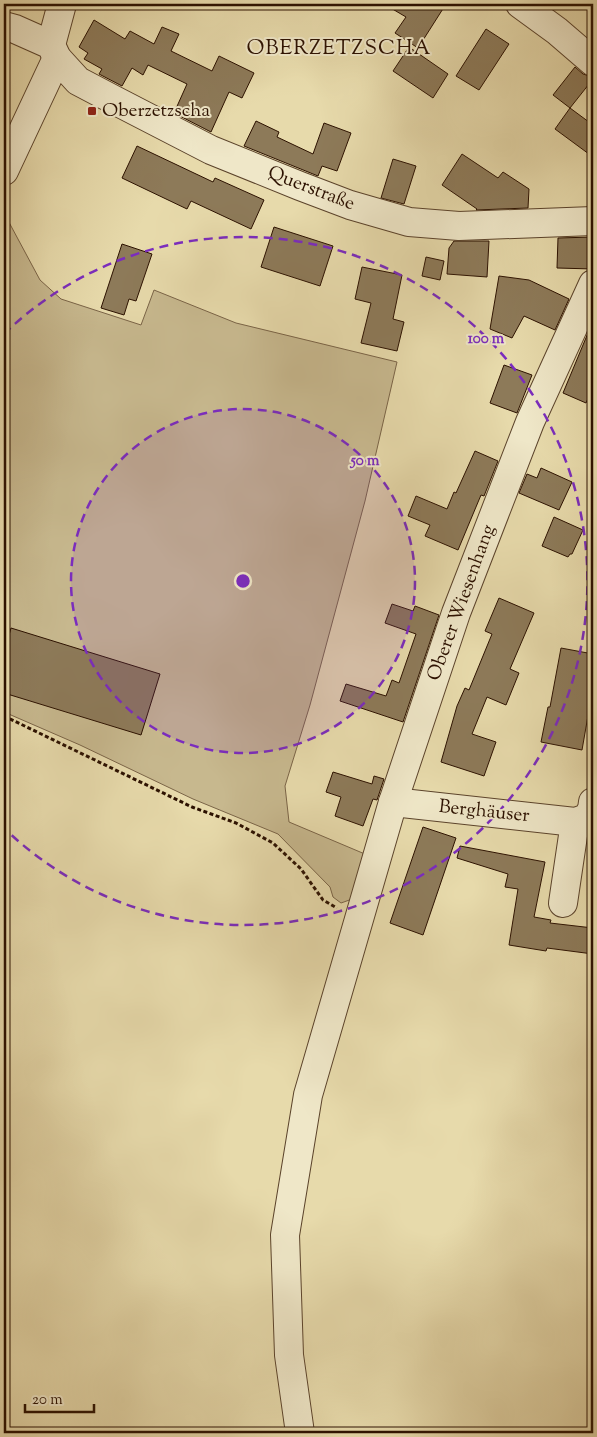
<svg xmlns="http://www.w3.org/2000/svg" width="597" height="1437" font-family="'Sorts Mill Goudy',serif">
<rect width="100%" height="100%" fill="#e7daab"/>
<filter id="stains"><feTurbulence type="fractalNoise" baseFrequency=".004" numOctaves="4"/><feColorMatrix values="0 0 0 0 .2 0 0 0 0 .09 0 0 0 0 .02 0 0 0 .5 -.17"/></filter>
<radialGradient id="worn" r=".72"><stop offset=".6" stop-color="#630" stop-opacity="0"/><stop offset="1" stop-color="#630" stop-opacity=".3"/></radialGradient>
<!-- green -->
<polygon fill="#c7b88e" stroke="#7a6447" points="4,213 40,280 61,299 141,325 154,290 236,323 397,362 365,501 310,705 285,786 289,822 372,857 355,898 341,903 333,897 330,887 278,834 193,799 80,745 4,712"/>
<!-- building -->
<g fill="#8d7a59" stroke="#2c1100">
<polygon points="384,4 446,4 418,48 395,33 406,17"/>
<polygon points="94,20 125,39 130,31 154,44 162,27 179,34 171,51 212,71 219,56 254,73 242,98 229,92 211,132 174,113 187,84 148,65 143,75 132,68 122,86 99,74 102,69 84,59 88,53 79,47"/>
<polygon points="486,29 509,44 479,90 456,76"/>
<polygon points="409,47 448,74 433,98 393,71"/>
<polygon points="575,67 583,74 593,77 593,79 570,108 553,95"/>
<polygon points="570,108 593,125 593,157 555,129"/>
<polygon points="256,121 279,132 277,137 313,154 324,123 351,133 337,171 322,166 318,176 244,146"/>
<polygon points="137,146 213,182 215,178 264,200 251,229 191,201 187,209 122,178"/>
<polygon points="462,154 498,178 503,172 529,189 528,208 476,210 477,209 442,185"/>
<polygon points="393,159 416,166 404,204 381,198"/>
<polygon points="274,227 333,246 320,286 261,267"/>
<polygon points="593,237 593,269 557,268 558,238"/>
<polygon points="454,241 489,241 487,277 447,274 449,248"/>
<polygon points="122,244 152,254 136,301 129,299 124,315 101,308"/>
<polygon points="426,257 444,261 440,280 422,276"/>
<polygon points="362,267 402,275 393,319 404,322 397,351 361,343 371,303 355,299"/>
<polygon points="499,276 529,280 569,299 555,330 524,316 512,338 490,329"/>
<polygon points="593,321 593,387 586,403 563,393"/>
<polygon points="504,365 532,375 517,413 490,403"/>
<polygon points="475,451 498,461 484,496 481,495 458,550 425,536 430,525 408,516 416,496 447,509 454,492 456,493"/>
<polygon points="541,468 572,482 559,510 519,493 527,474 537,478"/>
<polygon points="554,517 583,530 572,554 570,554 568,557 542,546"/>
<polygon points="499,598 534,613 510,669 519,673 506,705 487,697 472,734 496,742 484,776 441,762 457,706 465,688 469,690 492,634 485,631"/>
<polygon points="392,604 413,611 415,606 439,615 403,722 340,701 346,684 386,696 392,680 399,683 416,634 385,623"/>
<polygon points="11,628 160,674 141,735 4,693 4,653"/>
<polygon points="561,648 593,654 593,687 582,750 541,742 548,707 550,707"/>
<polygon points="333,772 372,784 374,776 384,779 377,800 373,799 363,826 335,816 341,797 326,792"/>
<polygon points="423,827 456,838 423,935 390,923"/>
<polygon points="460,846 545,862 534,917 551,920 550,923 593,928 593,954 547,948 546,951 509,945 518,889 505,887 508,874 457,858"/>
</g>
<g fill="none" stroke-linecap="round" stroke-linejoin="round">
<defs>
<g id="minor">
<polyline points="520,4 557,31 593,62"/>
<polyline points="4,26 15,29 51,45 57,58 78,81 118,102 211,150 300,186 350,205 409,222 459,226 593,221"/>
<polyline points="51,45 62,4"/>
<polyline points="4,171 57,58"/>
<polyline points="393,802 575,822 587,818 592,809 593,802"/>
<polyline points="563,903 575,822"/>
<polyline points="300,1433 289,1355 285,1235 308,1095 393,802 456,613 530,422 593,284"/>
</g>
</defs>
<!-- minor casing -->
<use href="#minor" stroke="#5b432b" stroke-width="30"/>
<!-- path -->
<polyline stroke="#2c1100" stroke-width="3" stroke-dasharray="4 2.5" stroke-linecap="butt" points="4,716 192,807 236,823 273,843 301,869 323,900 337,908"/>
<!-- minor -->
<use href="#minor" stroke="#efe7c8" stroke-width="28"/>
</g>
<!-- distance rings -->
<circle cx="243" cy="581" r="172" fill="#7b2cbf" fill-opacity=".12"/>
<g fill="none" stroke="#7b2cbf" stroke-width="2.5" stroke-dasharray="9 6">
<circle cx="243" cy="581" r="172"/>
<path d="M4 334A344 344 0 1 1 4 828"/>
</g>
<!-- markers -->
<rect fill="#8f2418" stroke="#efe7c8" stroke-width="2" x="87" y="106" width="10" height="10" rx="2.5"/>
<g text-anchor="middle" dominant-baseline="central" stroke-width="4" stroke-linejoin="round" paint-order="stroke">
<!-- poi labels -->
<g font-size="19" fill="#2c1100" stroke="#efe7c8" text-anchor="start">
<text x="102" y="111">Oberzetzscha</text>
</g>
<!-- street labels -->
<g font-size="19" fill="#2c1100" stroke="#efe7c8">
<text transform="translate(311 189) rotate(21)">Querstraße</text>
<text transform="translate(462 603) rotate(-70)">Oberer Wiesenhang</text>
<text transform="translate(484 812) rotate(6)">Berghäuser</text>
</g>
<!-- quarter labels -->
<g font-size="21" letter-spacing="1" fill="#2c1100" stroke="#efe7c8">
<text x="339" y="49">OBERZETZSCHA</text>
</g>
</g>
<circle cx="243" cy="581" r="8" fill="#7b2cbf" stroke="#efe7c8" stroke-width="2.5"/>
<g font-size="15" text-anchor="middle" font-weight="bold" fill="#7b2cbf" stroke="#efe7c8" stroke-width="4" stroke-linejoin="round" paint-order="stroke">
<text x="486" y="343">100 m</text>
<text x="365" y="465">50 m</text>
</g>
<!-- margin -->
<rect width="597" height="1437" fill="none" stroke="#e7daab" stroke-width="20"/>
<rect x="5" y="5" width="587" height="1427" fill="none" stroke="#2c1100" stroke-width="2.5"/>
<rect x="10" y="10" width="577" height="1417" fill="none" stroke="#2c1100"/>
<!-- scale -->
<path d="M25 1404v8h69v-8" fill="none" stroke="#2c1100" stroke-width="2.5"/>
<text x="32" y="1404" font-size="15" fill="#2c1100" stroke="#efe7c8" stroke-width="4" paint-order="stroke">20 m</text>
<rect width="100%" height="100%" filter="url(#stains)"/>
<rect width="100%" height="100%" fill="url(#worn)"/>
</svg>
